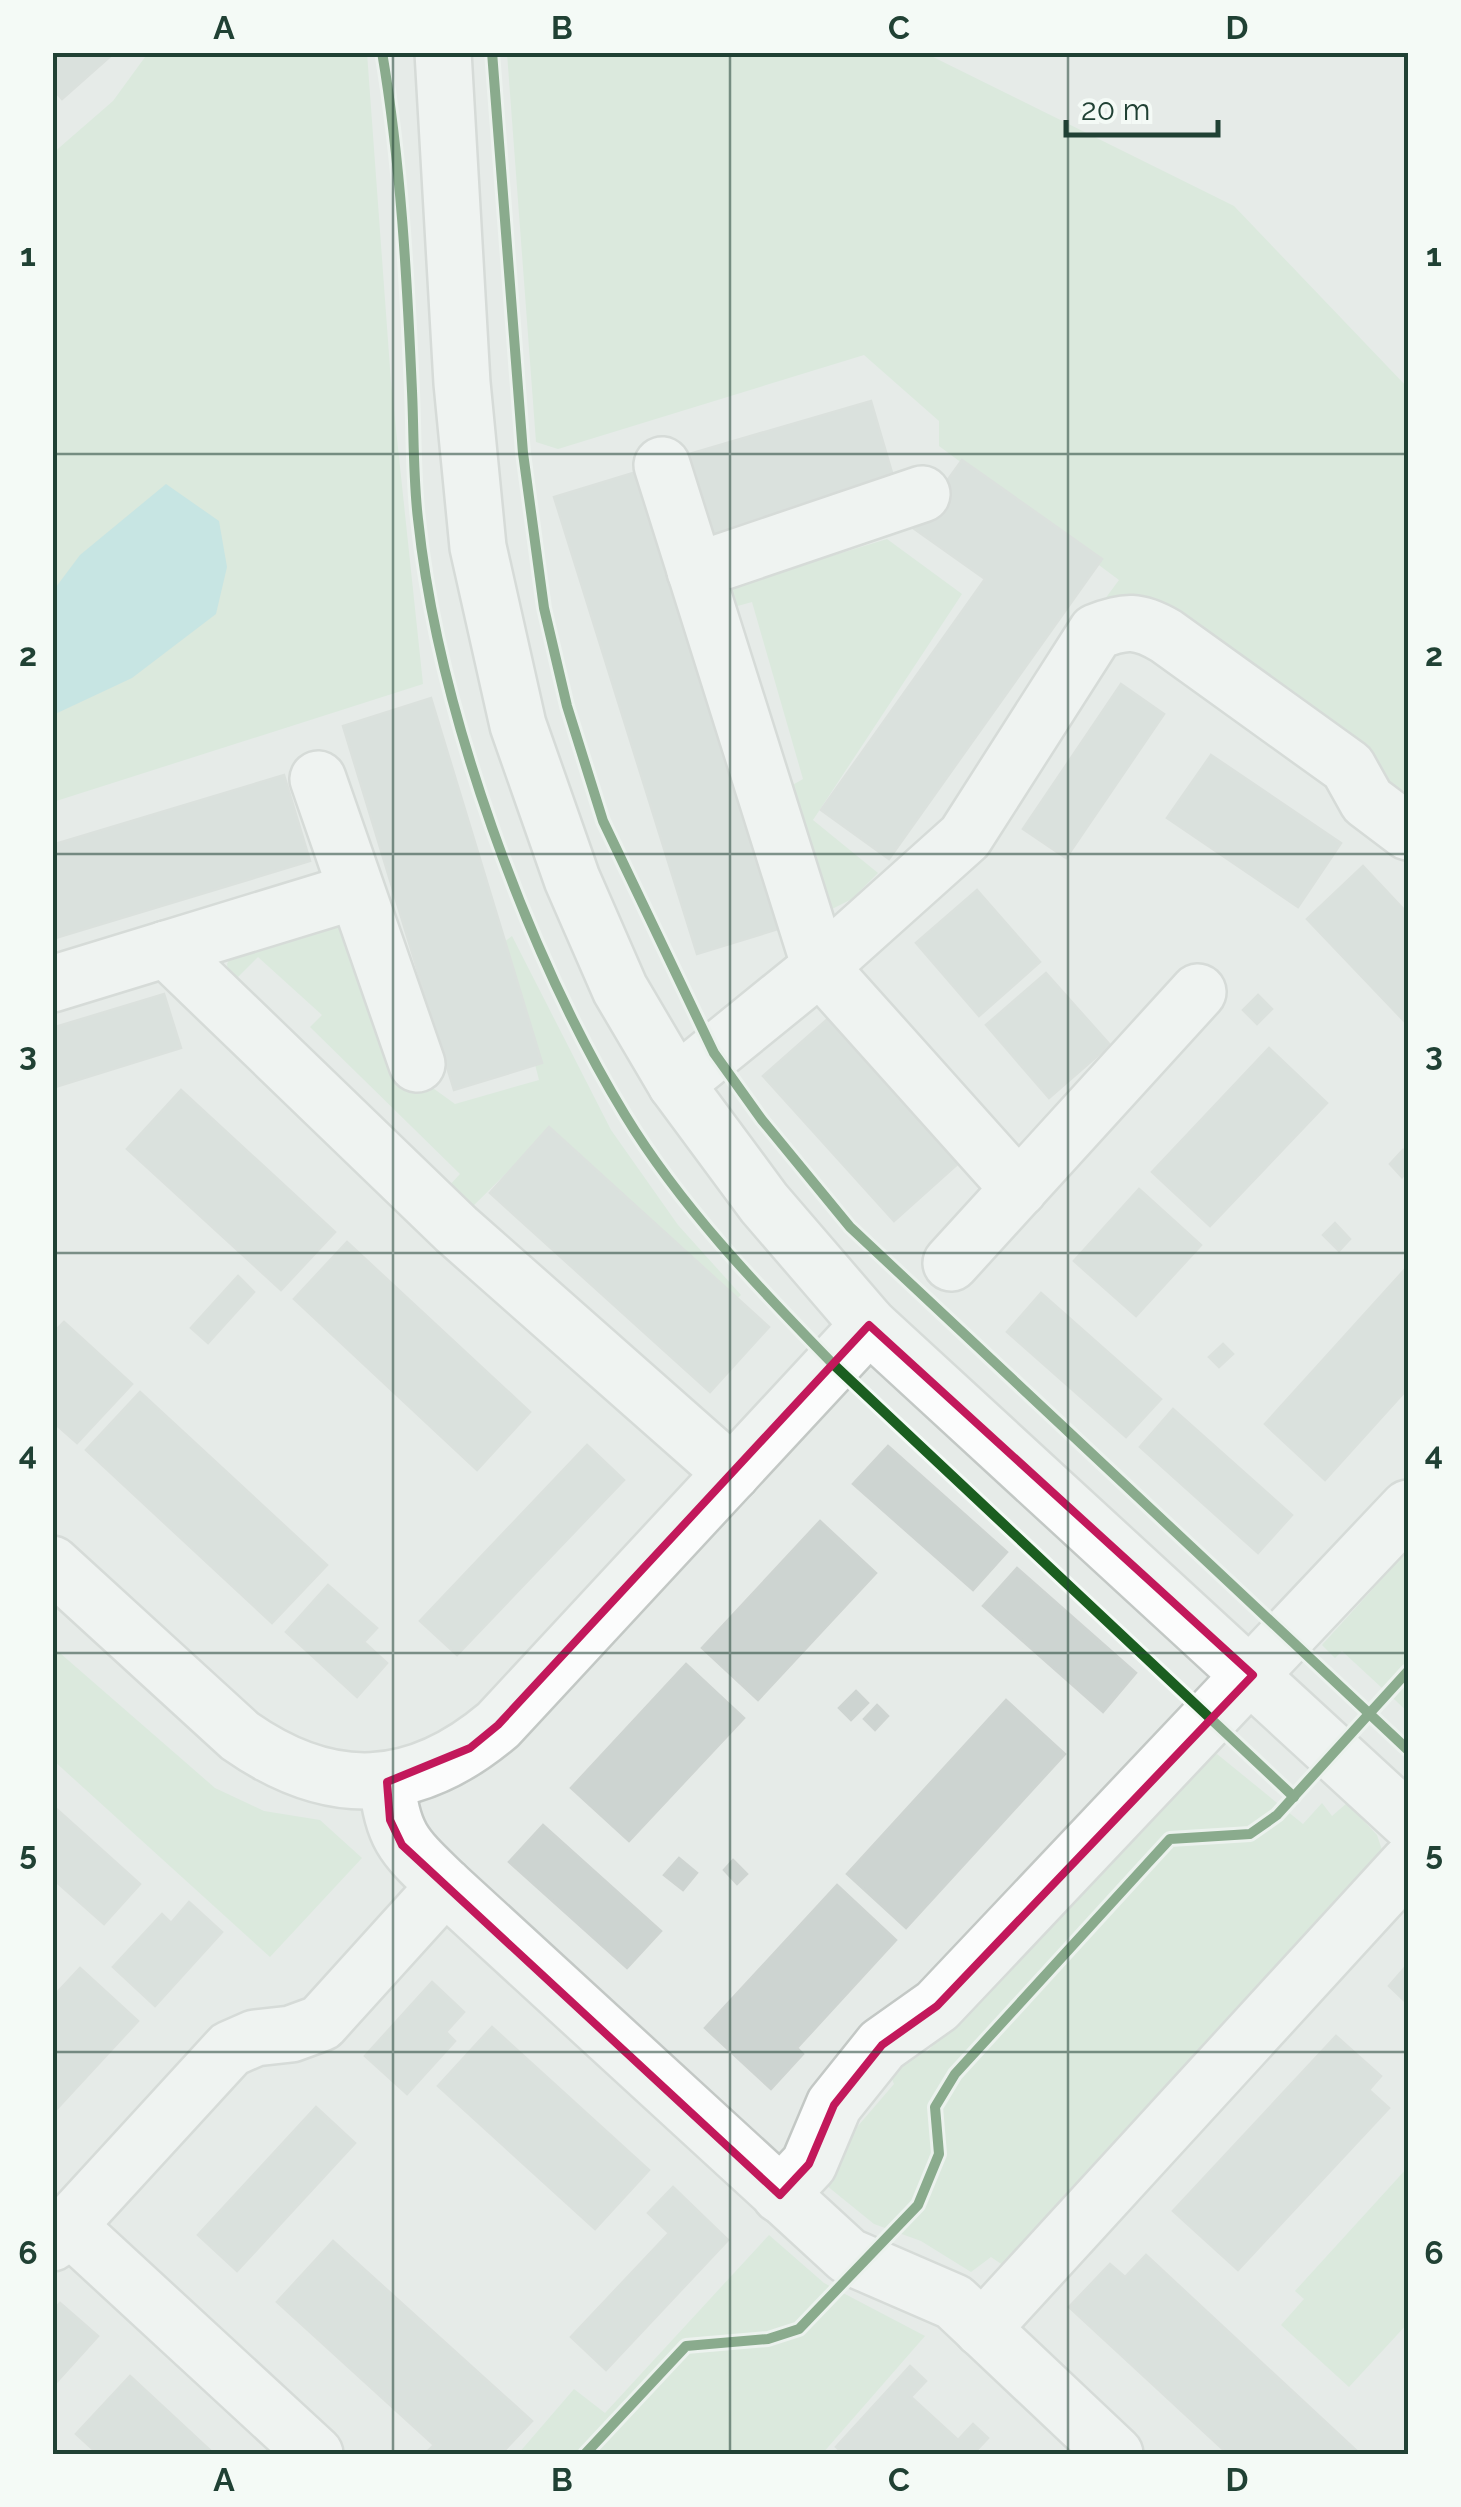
<svg xmlns="http://www.w3.org/2000/svg" width="1461" height="2507" font-family="Raleway,sans-serif">
<rect width="100%" height="100%" fill="#e6ebe8"/>
<!-- green -->
<g fill="#cee6d1">
<polygon points="148,53 367,53 391,382 423,684 53,802 52,154 113,101"/>
<polygon points="507,53 925,53 1234,206 1408,388 1408,818 1378,782 1088,622 1119,580 939,446 939,421 864,355 558,449 536,442"/>
<polygon points="887,539 962,594 813,820 878,873 852,899 832,909 820,901 784,790 803,779 752,602 723,610 733,586"/>
<polygon points="345,921 412,1073 455,1104 539,1080 504,942 512,936 611,1130 678,1225 741,1295 734,1301 548,1132 468,1211 447,1188 460,1174 310,1027 322,1015 258,957 230,985 227,964 235,949"/>
<polygon points="1408,1550 1408,1712 1342,1651 1335,1658 1322,1645"/>
<polygon points="53,1647 215,1788 264,1811 320,1820 362,1858 270,1957 53,1760"/>
<polygon points="1217,1754 1303,1824 1322,1803 1332,1816 1347,1803 1377,1835 1384,1856 1010,2270 991,2257 971,2272 921,2241 874,2224 821,2181 851,2134 894,2084 885,2062 900,2049 926,2053 1187,1772"/>
<polygon points="1408,2167 1408,2323 1349,2387 1281,2325 1304,2299 1295,2291"/>
<polygon points="769,2235 824,2283 925,2336 822,2454 518,2454 574,2389 605,2413"/>
</g>
<!-- water -->
<polygon fill="#a3dddd" points="166,484 219,521 227,567 216,614 132,678 53,715 53,591 80,555"/>
<!-- building -->
<g fill="#cdd4d1" stroke="#ced4d1" stroke-width="2.5">
<polygon points="52,52 115,52 62,99 52,88"/>
<polygon points="871,401 895,483 713,537 689,454"/>
<polygon points="962,460 1102,559 889,859 821,810 985,579 913,528"/>
<polygon points="636,472 778,929 697,954 554,497"/>
<polygon points="1121,684 1164,714 1066,858 1023,829"/>
<polygon points="431,698 542,1063 454,1090 343,726"/>
<polygon points="1211,755 1341,843 1298,907 1167,818"/>
<polygon points="284,775 310,861 52,939 52,845"/>
<polygon points="1363,866 1408,914 1408,1025 1307,919"/>
<polygon points="977,890 1040,962 979,1016 916,943"/>
<polygon points="1046,973 1110,1045 1049,1098 986,1025"/>
<polygon points="164,994 181,1048 52,1088 52,1028"/>
<polygon points="1258,995 1272,1009 1257,1024 1243,1010"/>
<polygon points="831,1016 961,1161 894,1221 763,1076"/>
<polygon points="1269,1048 1327,1103 1210,1226 1152,1172"/>
<polygon points="181,1090 335,1232 281,1290 127,1149"/>
<polygon points="549,1127 769,1327 710,1392 490,1193"/>
<polygon points="1403,1150 1408,1156 1408,1170 1402,1177 1390,1164"/>
<polygon points="1139,1189 1201,1245 1136,1316 1074,1261"/>
<polygon points="1335,1223 1350,1239 1339,1251 1323,1235"/>
<polygon points="347,1242 530,1412 477,1470 294,1299"/>
<polygon points="1408,1266 1408,1388 1325,1480 1265,1424"/>
<polygon points="238,1276 254,1292 208,1343 191,1328"/>
<polygon points="1041,1293 1161,1399 1126,1437 1007,1332"/>
<polygon points="64,1322 132,1384 77,1443 52,1421 52,1334"/>
<polygon points="1223,1344 1233,1354 1219,1367 1209,1357"/>
<polygon points="140,1392 327,1565 272,1623 86,1450"/>
<polygon points="1173,1409 1292,1515 1258,1553 1140,1447"/>
<polygon points="587,1445 624,1480 457,1655 420,1621"/>
<polygon points="888,1446 1007,1552 973,1590 853,1484"/>
<polygon points="820,1521 876,1573 758,1700 702,1648"/>
<polygon points="1017,1568 1136,1673 1103,1712 983,1606"/>
<polygon points="328,1585 377,1628 364,1642 387,1663 357,1697 286,1632"/>
<polygon points="686,1664 744,1718 629,1841 571,1788"/>
<polygon points="856,1691 868,1703 851,1720 839,1708"/>
<polygon points="1006,1700 1065,1754 906,1928 847,1874"/>
<polygon points="877,1705 888,1716 875,1730 864,1719"/>
<polygon points="52,1805 140,1884 104,1924 52,1878"/>
<polygon points="543,1825 661,1931 627,1968 509,1862"/>
<polygon points="679,1858 697,1873 683,1890 664,1875"/>
<polygon points="733,1860 747,1874 737,1884 724,1870"/>
<polygon points="837,1885 896,1940 797,2048 803,2054 771,2089 705,2028"/>
<polygon points="189,1902 222,1932 155,2006 113,1967 162,1914 171,1923"/>
<polygon points="1408,1964 1408,2004 1389,1986"/>
<polygon points="80,1968 138,2021 52,2114 52,1998"/>
<polygon points="432,1982 464,2012 446,2032 455,2041 407,2094 365,2056"/>
<polygon points="492,2027 649,2170 595,2229 438,2086"/>
<polygon points="1336,2036 1381,2076 1369,2090 1389,2108 1238,2270 1173,2211"/>
<polygon points="316,2107 355,2143 237,2271 198,2235"/>
<polygon points="673,2187 728,2240 606,2370 571,2337 669,2233 648,2213"/>
<polygon points="333,2241 532,2421 501,2454 425,2454 434,2445 277,2302"/>
<polygon points="1146,2255 1360,2454 1228,2454 1069,2307 1110,2264 1125,2277"/>
<polygon points="60,2303 98,2336 52,2387 52,2312"/>
<polygon points="910,2366 926,2381 911,2397 958,2440 973,2424 988,2438 973,2454 844,2454 836,2447"/>
<polygon points="130,2376 214,2454 98,2454 76,2434"/>
</g>
<g fill="none" stroke-linecap="round" stroke-linejoin="round">
<defs>
<g id="minor">
<polyline points="662,465 820,967 1019,1189"/>
<polyline points="695,571 922,494"/>
<polyline points="318,779 417,1064"/>
<polyline points="166,949 456,1229 732,1473"/>
<polyline points="52,984 356,891"/>
<path d="M676 1084 820 967 965 837 1096 632C1125 620 1139 620 1166 636L1348 767 1367 801 1408 832"/>
<polyline points="951,1263 1198,992"/>
<path d="M52 1564 240 1736C330 1799 414 1796 498 1725L869 1325"/>
<path d="M387 1782C392 1838 406 1848 445 1886L848 2256 954 2302 1115 2454"/>
<polyline points="780,2195 809,2164 834,2105 882,2045 937,2006 1408,1508"/>
<polyline points="68,2226 315,2454"/>
<polyline points="52,2243 230,2049 255,2038 291,2034 321,2023 445,1886"/>
<polyline points="982,2329 1408,1864"/>
</g>
<polyline id="tertiary" points="443,52 462,383 478,547 518,725 572,879 620,989 676,1084 764,1203 869,1325 1408,1821"/>
</defs>
<!-- minor casing -->
<use href="#minor" stroke="#c3c8c5" stroke-width="60"/>
<!-- tertiary casing -->
<use href="#tertiary" stroke="#c3c8c5" stroke-width="60"/>
<!-- minor -->
<use href="#minor" stroke="#fbfcfc" stroke-width="55"/>
<!-- tertiary -->
<use href="#tertiary" stroke="#fbfcfc" stroke-width="55"/>
<defs>
<g id="cycleway">
<path d="M382 52C401 163 407 279 412 391 414 434 413 477 418 519 438 709 526 952 625 1115 681 1207 758 1287 833 1364L1294 1797"/>
<polyline points="492,52 523,453 544,608 567,706 603,821 714,1053 762,1120 850,1227 1408,1750"/>
<polyline points="585,2454 686,2346 768,2339 799,2329 918,2205 939,2154 935,2107 955,2074 1147,1864 1170,1839 1250,1834 1277,1815 1408,1671"/>
</g>
</defs>
<!-- cycleway casing -->
<use href="#cycleway" stroke="#f4faf6" stroke-width="16"/>
<!-- cycleway -->
<use href="#cycleway" stroke="#1b5e20" stroke-width="10"/>
</g>
<!-- marked area -->
<path d="M0 0H1461V2507H0ZM869 1325 1253 1675 937 2006 882 2045 834 2105 809 2164 780 2195 402 1845 390 1820 387 1782 470 1748 498 1725Z" fill="#e6ebe8" fill-opacity=".55" fill-rule="evenodd"/>
<path fill="none" stroke="#c2185b" stroke-width="8" stroke-linejoin="round" d="M869 1325 1253 1675 937 2006 882 2045 834 2105 809 2164 780 2195 402 1845 390 1820 387 1782 470 1748 498 1725Z"/>
<!-- grid -->
<path fill="none" stroke="#204134" stroke-width="2.5" stroke-opacity="0.55" d="M393 52V2454M730 52V2454M1068 52V2454M52 454H1408M52 854H1408M52 1253H1408M52 1653H1408M52 2052H1408"/>
<!-- border -->
<rect width="1461" height="2507" fill="none" stroke="#f4faf6" stroke-width="110"/>
<!-- scale -->
<path d="M1066 120v15h152v-15" fill="none" stroke="#204134" stroke-width="5"/>
<text x="1081" y="120" font-size="30" fill="#204134" stroke="#f4faf6" stroke-width="8" paint-order="stroke">20 m</text>
<rect x="55" y="55" width="1351" height="2397" fill="none" stroke="#204134" stroke-width="4"/>
<g font-size="32" text-anchor="middle" font-weight="bold" fill="#204134">
<text x="224" y="39">A</text>
<text x="562" y="39">B</text>
<text x="899" y="39">C</text>
<text x="1237" y="39">D</text>
<text x="28" y="266">1</text>
<text x="1434" y="266">1</text>
<text x="28" y="666">2</text>
<text x="1434" y="666">2</text>
<text x="28" y="1065">3</text>
<text x="1434" y="1065">3</text>
<text x="28" y="1465">4</text>
<text x="1434" y="1465">4</text>
<text x="28" y="1864">5</text>
<text x="1434" y="1864">5</text>
<text x="28" y="2264">6</text>
<text x="1434" y="2264">6</text>
<text x="224" y="2491">A</text>
<text x="562" y="2491">B</text>
<text x="899" y="2491">C</text>
<text x="1237" y="2491">D</text>
</g>
</svg>
